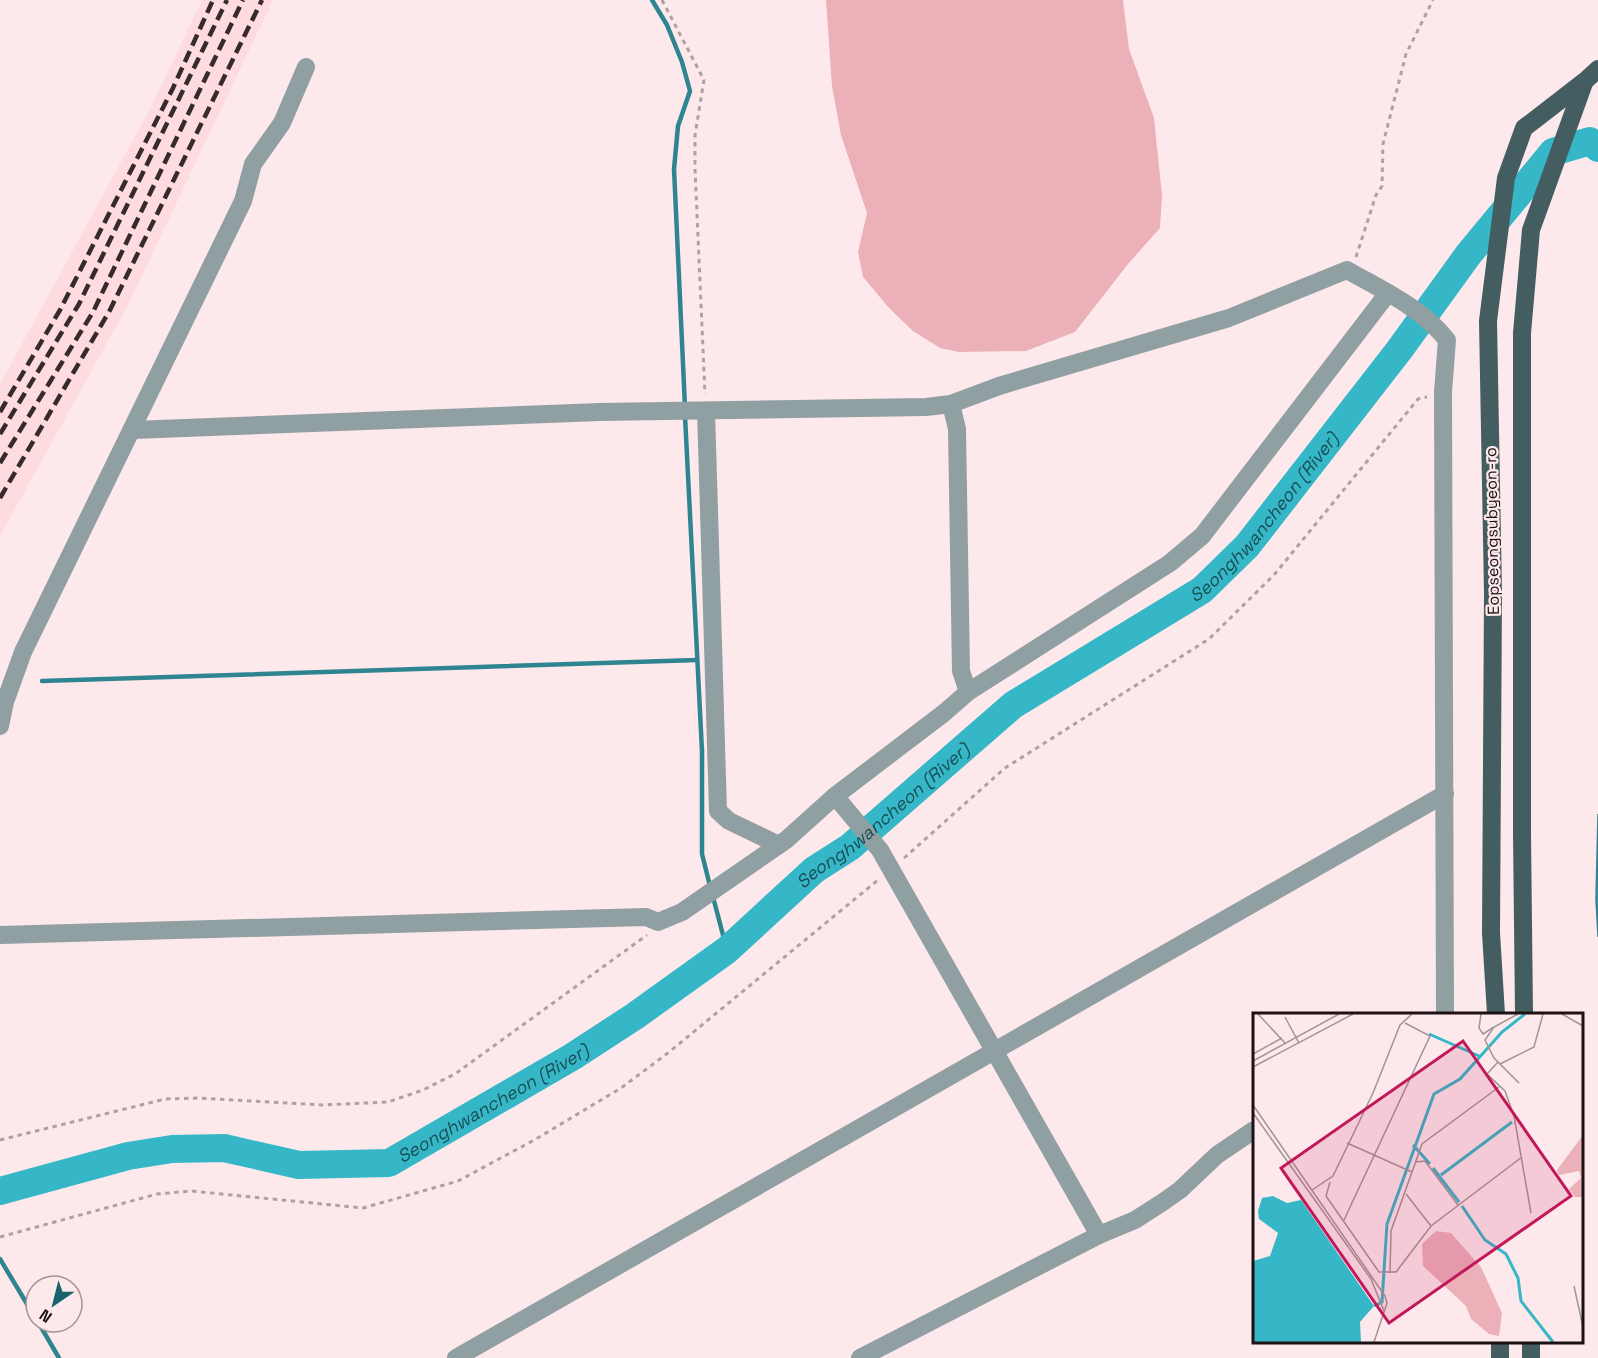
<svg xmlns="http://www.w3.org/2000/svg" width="1598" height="1358" font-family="'Space Grotesk',sans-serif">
<rect width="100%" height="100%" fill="#fde9eb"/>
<!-- built -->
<polygon fill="#fddbdf" points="202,0 273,0 128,305 0,536 0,384 151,107"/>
<!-- green -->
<polygon fill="#ecb0b8" points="826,0 1123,0 1129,49 1154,118 1162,195 1160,228 1128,264 1075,332 1026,351 959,352 940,348 913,331 889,308 863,277 858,252 867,213 841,135 832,86"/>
<!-- water -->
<polygon fill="#36b7c7" stroke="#2e8591" stroke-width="1.5" points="1598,814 1598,937 1596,899"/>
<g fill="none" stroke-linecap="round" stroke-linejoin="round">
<!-- stream -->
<g stroke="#2e8591" stroke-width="4.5">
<polyline points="652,0 667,25 682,62 690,91 678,126 674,169 685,407"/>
<polyline points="685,416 702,751 702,854 710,886"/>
<polyline points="42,681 697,660"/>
<polyline points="713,897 727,950"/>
<polyline points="0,1259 36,1319"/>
<polyline points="38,1322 59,1358"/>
</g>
<!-- river -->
<path stroke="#36b7c7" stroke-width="28" id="s1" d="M0 1191 128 1156 172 1149 224 1148 299 1165 389 1163 572 1057 635 1016 727 950 814 870 850 847 1013 705 1202 590 1247 546 1400 349 1468 255 1553 152 1590 141 1598 148"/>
<!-- path -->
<g stroke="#b1a0a2" stroke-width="3" stroke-dasharray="4.5 4.5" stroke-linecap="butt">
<polyline points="662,0 704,80 695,135 695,169 705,394"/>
<polyline points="1356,257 1376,195 1382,186 1383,144 1406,54 1433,0"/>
<polyline points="904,858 1005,768 1209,639 1274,575 1418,399 1427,397"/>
<polyline points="0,1140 165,1099 197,1098 322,1105 388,1102 423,1090 455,1074 647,935"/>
<polyline points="0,1237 157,1194 191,1191 363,1208 458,1181 536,1139 621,1088 668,1053 878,880"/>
</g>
<!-- minor -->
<g stroke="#909fa1" stroke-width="18">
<polyline points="951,404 957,429 961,671 968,692"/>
<polyline points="706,411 718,811 729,821 779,845"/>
<path d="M133 430 600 412 926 407 951 404 999 386 1229 318 1347 270C1382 290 1422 308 1447 340L1443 392 1445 1014"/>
<polyline points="0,726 5,702 23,652 243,201 253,164 282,123 306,67"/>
<polyline points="835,796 880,850 1099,1235"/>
<polyline points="0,935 646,917 658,922 682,912 786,840 835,796 944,713 968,692 1170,563 1202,536 1388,293"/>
<polyline points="456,1358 1445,794"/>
<polyline points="860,1358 1099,1235 1135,1220 1163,1202 1180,1190 1217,1155 1254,1130"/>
</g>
<!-- major -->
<g stroke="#445d61" stroke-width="18">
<polyline points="1496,1014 1491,933 1493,593 1488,321 1506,178 1524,128 1585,81 1598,69"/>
<polyline points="1524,1014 1522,834 1522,333 1531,230 1584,83"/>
<polyline points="1500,1342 1500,1358"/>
<polyline points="1531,1358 1531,1342"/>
</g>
<!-- rail -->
<g stroke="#372a2c" stroke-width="4.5" stroke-dasharray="12 6" stroke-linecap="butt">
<polyline points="0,412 60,310 173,88 213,0"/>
<polyline points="0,434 79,304 227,0"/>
<polyline points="0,463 93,312 243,0"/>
<polyline points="0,498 110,310 262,0"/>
</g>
</g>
<g text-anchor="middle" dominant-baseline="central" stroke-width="4.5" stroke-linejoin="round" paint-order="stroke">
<!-- street labels -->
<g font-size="16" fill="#1c1113" stroke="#fde9eb">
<text transform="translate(1492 531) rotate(-91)">Eopseongsubyeon-ro</text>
</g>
<!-- water labels -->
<g font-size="18" font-style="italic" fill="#194e55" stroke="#fde9eb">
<text stroke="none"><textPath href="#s1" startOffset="1490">Seonghwancheon (River)</textPath></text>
<text stroke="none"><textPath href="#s1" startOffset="1002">Seonghwancheon (River)</textPath></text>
<text stroke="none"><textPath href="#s1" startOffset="516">Seonghwancheon (River)</textPath></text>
</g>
</g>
<!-- overview -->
<g transform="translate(1253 1013)">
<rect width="330" height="330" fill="#fde9eb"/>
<path d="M330 122V184H322L316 176 328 165 326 158 306 162 304 157ZM183 218 198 220 228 254 249 300 246 323 236 321 218 306 213 293 170 253 169 231Z" fill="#ecb0b8"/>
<path d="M20 183 34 190 48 187 121 293 107 309 108 329H0V248L17 243 25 220 6 206 5 198 9 185Z" fill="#36b7c7"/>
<path fill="none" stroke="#36b7c7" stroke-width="3" d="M176 21 226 43M160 132 177 151M180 155 206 189M188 162 259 109M209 193 232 227 253 241 265 265 268 288 300 329M121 293 129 289 134 211 181 81 207 66 249 19 272 1"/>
<path fill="none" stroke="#a39395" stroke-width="1.5" d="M5 1 33 31M228 1 226 15 230 21 241 14M265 1 241 14 232 27 241 45 266 70M309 1 330 13M32 4 46 30M0 41 29 25M0 48 86 1M245 49 234 61 252 78 261 103 278 200M247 51 281 34 290 1M0 54 100 1M0 92 132 283 134 290 121 329M0 100 118 266 131 298M94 130 159 159M162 149 172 148 205 192M77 169 73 183 126 259H143L178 213 269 144M59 177 80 163 120 80 147 12 159 1M153 181 178 213M91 207 177 23 152 10M137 260 138 218 169 131 246 74M321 273 330 314"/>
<path fill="#c2185b" fill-opacity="0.15" stroke="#c2185b" stroke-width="3" d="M210 28 318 183 136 310 28 155Z"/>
<rect width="330" height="330" fill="none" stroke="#1c1113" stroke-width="3"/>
</g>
<!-- north arrow -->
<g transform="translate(54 1304) rotate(215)"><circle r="28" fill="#fde9eb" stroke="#a39395" stroke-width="1.5"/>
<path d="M0-4.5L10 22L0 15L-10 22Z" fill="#16636c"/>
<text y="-9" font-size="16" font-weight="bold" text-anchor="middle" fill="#1c1113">N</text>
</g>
</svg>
